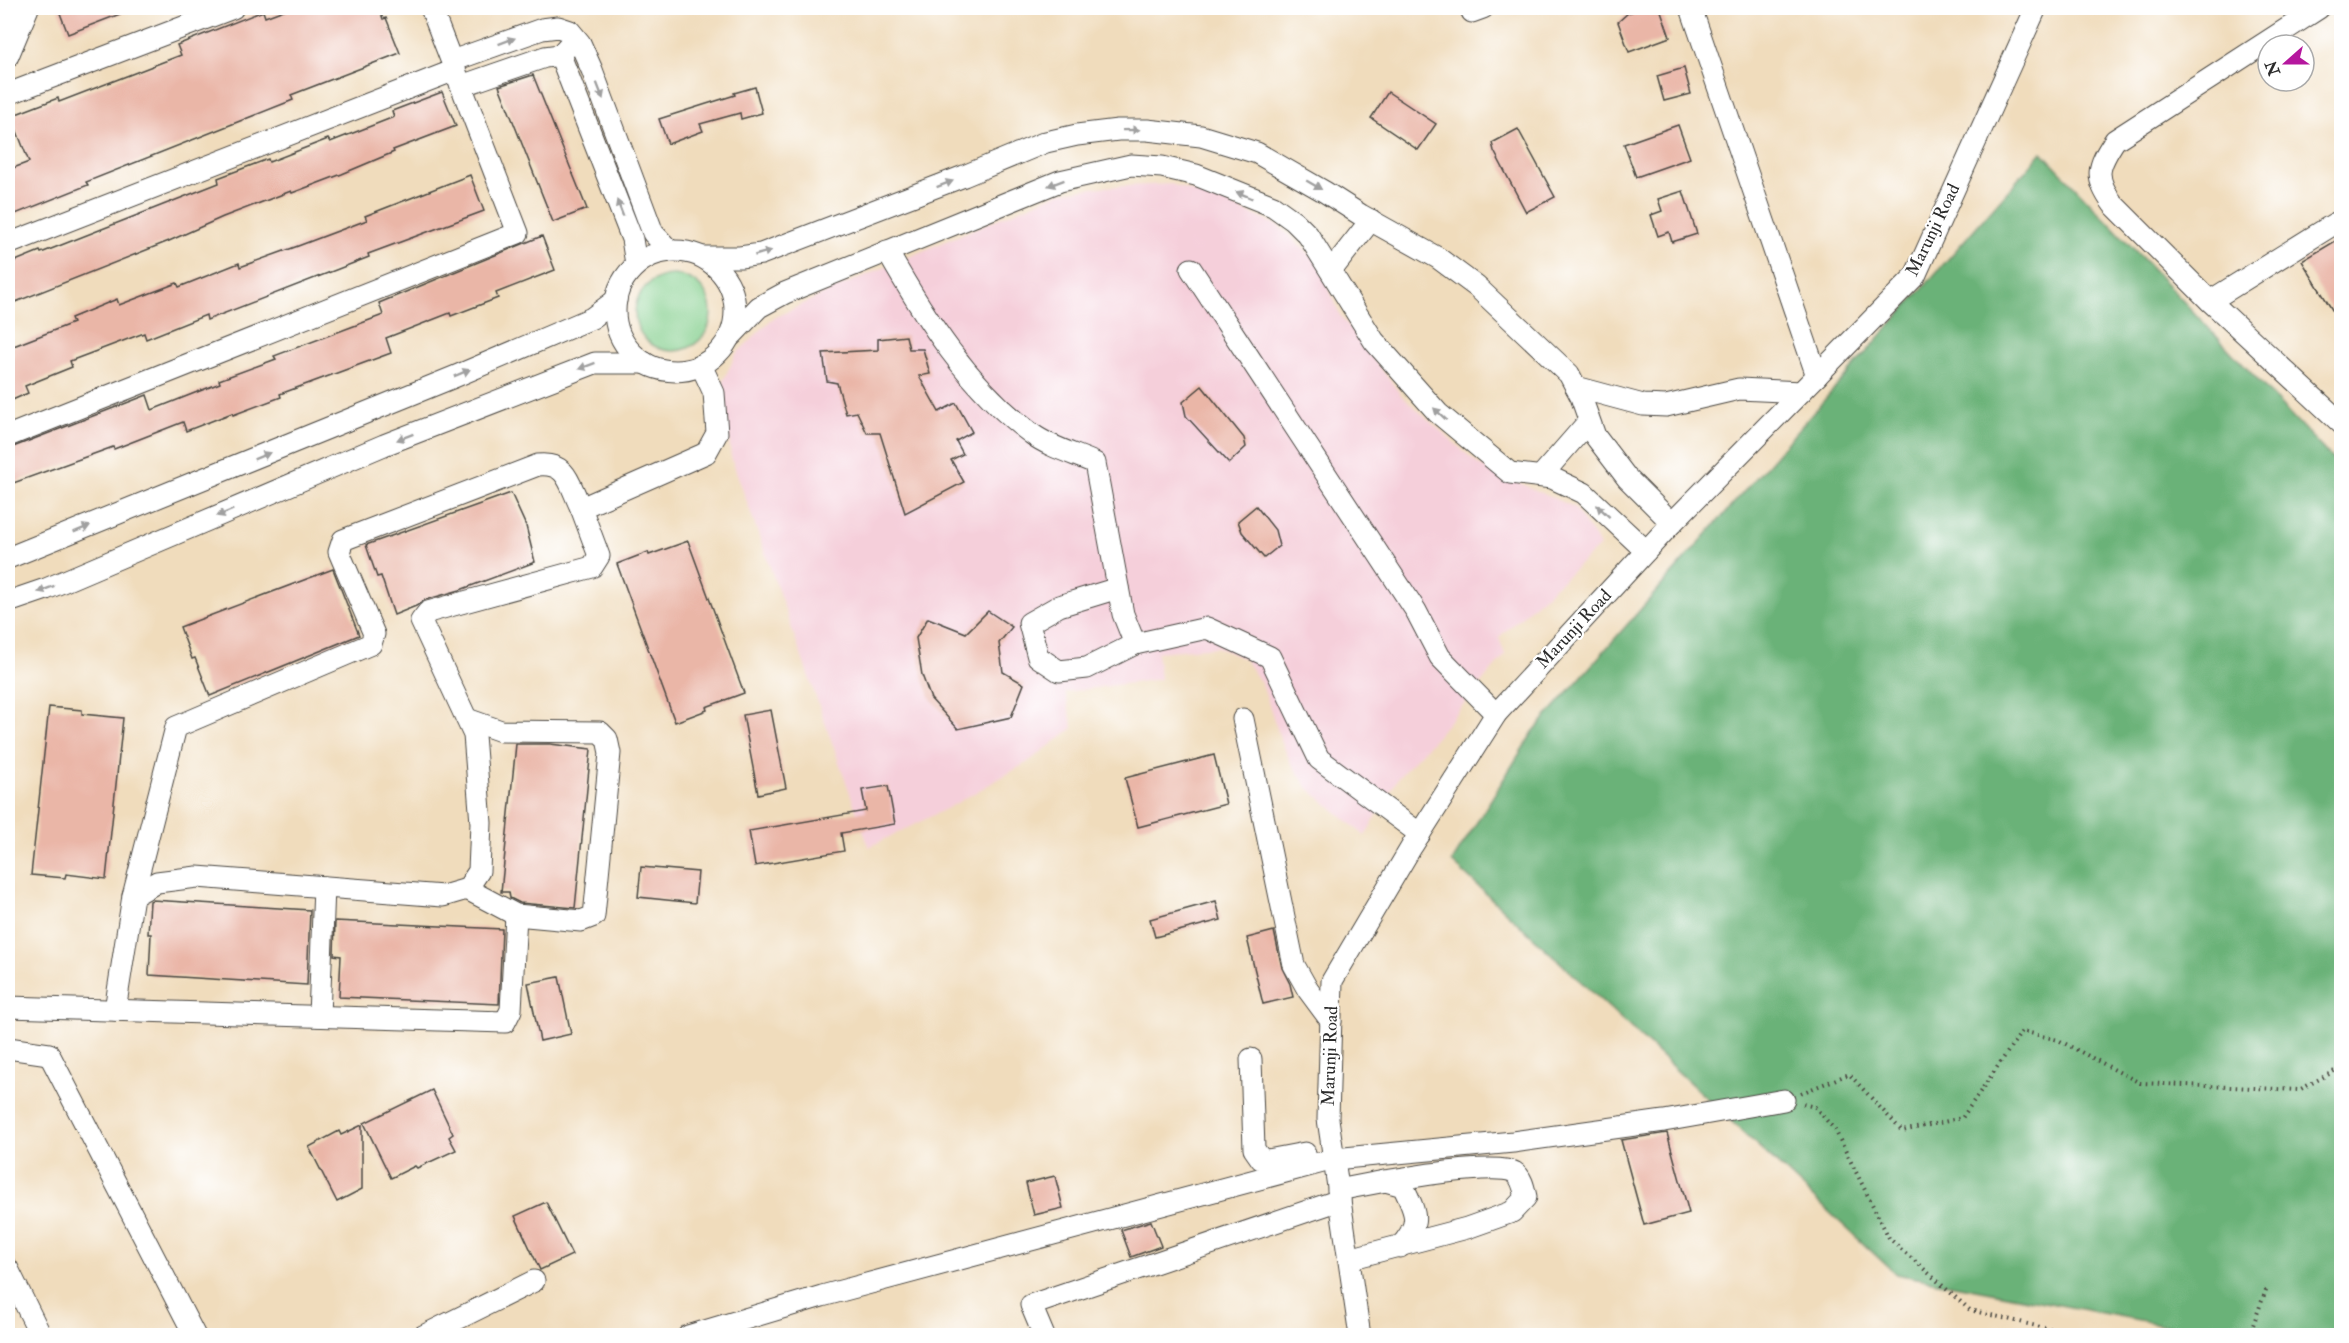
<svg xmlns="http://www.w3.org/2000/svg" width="2349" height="1343" font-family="'IM FELL Double Pica',serif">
<rect width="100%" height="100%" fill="#fff"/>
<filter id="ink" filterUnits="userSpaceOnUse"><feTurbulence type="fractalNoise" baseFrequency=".0167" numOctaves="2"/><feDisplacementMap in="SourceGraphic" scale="12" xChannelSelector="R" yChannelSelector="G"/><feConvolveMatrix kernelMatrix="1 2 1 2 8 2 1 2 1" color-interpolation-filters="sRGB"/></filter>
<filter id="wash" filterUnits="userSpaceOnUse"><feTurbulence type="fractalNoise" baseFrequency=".008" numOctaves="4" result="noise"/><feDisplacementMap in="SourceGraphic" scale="24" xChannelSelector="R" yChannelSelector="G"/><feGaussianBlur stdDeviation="1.35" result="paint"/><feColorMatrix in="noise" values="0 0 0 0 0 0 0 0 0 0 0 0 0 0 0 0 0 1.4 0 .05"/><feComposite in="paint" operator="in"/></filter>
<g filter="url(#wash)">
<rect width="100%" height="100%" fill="#f0dcbc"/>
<!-- built -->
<polygon fill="#f5cfda" points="1171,184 1221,201 1279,226 1318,262 1340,315 1402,396 1479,465 1574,507 1600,546 1499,637 1505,655 1435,738 1398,778 1365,836 1307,787 1290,761 1280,738 1262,684 1244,659 1217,647 1157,652 1160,679 1065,692 1073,728 1028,762 950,807 869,847 731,457 723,381 736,354 772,319 834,289 1058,193 1100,187"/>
<!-- green -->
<circle fill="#84cf8d" stroke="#587d5c" stroke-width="1.5" cx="673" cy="313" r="38"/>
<!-- forest -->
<polygon fill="#6bb278" stroke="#4b6e52" stroke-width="1.5" points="2042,152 2341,468 2341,1335 2218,1335 1896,1274 1452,862 1533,732"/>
<g id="blocks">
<!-- building -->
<g fill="#eab6a7">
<polygon points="58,8 133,8 133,9 68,34"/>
<polygon points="289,8 379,8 383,19 386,18 400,53 291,95 293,100 86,182 88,185 8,217 8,170 29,162 11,116 58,98 59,102 181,55 177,45 263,11 265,17"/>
<polygon points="1642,8 1660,8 1670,37 1629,52 1618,22 1628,13"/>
<polygon points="1684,68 1691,94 1664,101 1657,76"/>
<polygon points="533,75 587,209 553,222 499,86"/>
<polygon points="755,87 762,113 741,119 740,113 700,124 703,131 668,144 659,119 735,95 734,93"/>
<polygon points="442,92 456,126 393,150 394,152 342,174 292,193 291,191 223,217 169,241 8,305 8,264 40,251 41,253 219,183 218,178 268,159 269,162 328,139 330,142 394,117 392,111"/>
<polygon points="1388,92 1436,124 1418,150 1371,118"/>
<polygon points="1678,125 1690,158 1636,177 1624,144"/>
<polygon points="1518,129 1555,197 1526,212 1494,151 1492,143"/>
<polygon points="470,175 484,211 368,254 369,257 207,320 206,315 146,339 144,333 70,361 72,367 25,386 28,393 8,402 8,356 14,354 11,347 73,323 71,318 117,299 119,305 177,283 179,287 239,263 240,267 298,246 367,220 365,216"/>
<polygon points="1683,191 1697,234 1672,242 1669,232 1658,236 1651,215 1662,211 1658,199"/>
<polygon points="542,236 555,270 496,293 498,298 451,316 450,313 386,338 391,353 280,394 281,397 233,415 232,413 186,431 183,422 114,449 113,447 8,485 8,449 147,395 152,410 220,383 219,380 276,359 274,356 383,315 379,303"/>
<polygon points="2342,237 2342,326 2302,261"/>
<polygon points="906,336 909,349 923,349 930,374 919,376 939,412 956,403 972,432 956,441 963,454 951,460 964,482 905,513 880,433 867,433 857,412 846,414 837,383 827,381 823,353 878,350 878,339"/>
<polygon points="1202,386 1244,438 1246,447 1229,463 1186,416 1183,402"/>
<polygon points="511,493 526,526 535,562 460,590 425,600 416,606 394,615 381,576 377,577 366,545"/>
<polygon points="1256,506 1275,530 1279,546 1264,558 1242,532 1238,521"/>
<polygon points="688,541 744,693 706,707 707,710 675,722 617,564 648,552 649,555"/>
<polygon points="333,569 359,635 210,696 195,658 192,659 180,627"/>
<polygon points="988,611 1012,627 999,643 1003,672 1024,684 1011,717 958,729 931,699 922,675 916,638 928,618 966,633"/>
<polygon points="49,707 82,710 82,714 123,718 106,879 66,874 65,878 31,875"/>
<polygon points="771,710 786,788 758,794 743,715"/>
<polygon points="516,744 550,744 591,749 575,908 520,903 510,898 509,892 501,892"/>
<polygon points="1214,755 1226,804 1138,827 1125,778"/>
<polygon points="888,786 895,824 841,833 844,851 755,866 749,831 866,811 862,790"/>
<polygon points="641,867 698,872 695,903 638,897"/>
<polygon points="152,900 310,910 307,985 149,975 151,934 148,934 150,901"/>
<polygon points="1216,901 1221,920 1155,937 1150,919"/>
<polygon points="335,921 502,929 499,1004 339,997 341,956 334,955"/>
<polygon points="1274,931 1282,968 1290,984 1293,997 1263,1004 1247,938"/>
<polygon points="559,977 571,1034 540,1041 528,983"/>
<polygon points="432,1090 453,1134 449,1137 456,1150 417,1168 415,1166 391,1178 364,1123"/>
<polygon points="362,1125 362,1189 337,1202 309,1147 339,1131 341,1135"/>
<polygon points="1667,1133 1689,1213 1644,1225 1621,1140"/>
<polygon points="1055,1176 1063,1208 1034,1215 1026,1183"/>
<polygon points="546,1202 572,1255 540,1270 515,1216"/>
<polygon points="1151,1221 1161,1246 1131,1257 1121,1230"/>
</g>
</g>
</g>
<g filter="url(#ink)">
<use href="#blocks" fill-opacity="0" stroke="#494641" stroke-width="1.5"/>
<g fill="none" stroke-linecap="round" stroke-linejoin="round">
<defs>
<g id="minor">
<polyline points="1691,8 1817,376"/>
<path d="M2319 8 2115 140C2097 167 2094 177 2113 204L2210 301 2342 424"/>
<polyline points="1472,12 1483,8"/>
<polyline points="560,55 632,239 636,264"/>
<polyline points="8,56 28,8"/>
<polyline points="452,61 542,29 558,27 570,31 580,43 592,70 653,233 669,250"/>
<polyline points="461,86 545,57 560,55 569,45"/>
<polyline points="8,94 233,8"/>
<polyline points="8,244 455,70"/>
<circle cx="675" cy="311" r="60"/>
<path d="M887 251C925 318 969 388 1032 434 1049 447 1075 454 1095 463L1123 614 1135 644 1207 628 1270 657 1319 759 1420 834"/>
<polyline points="705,257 740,257 761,254 964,176 1046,142 1077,135 1118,130 1147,130 1201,136 1257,153 1325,192 1361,215 1438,258 1477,287 1569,374 1581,397 1595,436 1627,478 1672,523"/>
<polyline points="1191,269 1416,611 1440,657 1496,714"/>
<polyline points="1331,271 1371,220"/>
<polyline points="2210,301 2342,219"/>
<polyline points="732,335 759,307 785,293 1060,181 1131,165 1162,167 1196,175 1273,206 1294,221 1308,235 1374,341 1438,413 1510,473 1552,478 1584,493 1646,551"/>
<polyline points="1576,387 1643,405 1666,406 1739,389 1801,392"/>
<polyline points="8,436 518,233 431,8"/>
<polyline points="1541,476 1589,421"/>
<polyline points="8,558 454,377 592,318 616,300"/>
<polyline points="1118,588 1059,606 1029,623 1038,657 1059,671 1087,668 1135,644"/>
<polyline points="8,602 46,589 384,445 595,363 645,363"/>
<polyline points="467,719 501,731 600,732 607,739 610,753 594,916 581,921 516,915 467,889"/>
<polyline points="1243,719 1294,965 1308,990 1331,1021"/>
<path d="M133 896 176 727 371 644 374 634 339 552 343 540 538 465C568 462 569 484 581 508"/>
<polyline points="8,1007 505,1022 511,1010 516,915"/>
<polyline points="115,1010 133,896 157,882 197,877 443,896 467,889 479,871 481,823 474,735 421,621 428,612 592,567 599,556 581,508 706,453 717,433 714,393 701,365"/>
<polyline points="319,1016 324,887"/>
<polyline points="8,1048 49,1054 195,1336"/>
<polyline points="1251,1059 1254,1149 1261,1159 1268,1160 1305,1153"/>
<path d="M1385 1181 1403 1186C1416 1214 1422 1222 1400 1247"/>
<path d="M1338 1190C1367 1184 1493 1160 1514 1172 1522 1177 1524 1188 1526 1197L1512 1212 1467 1228 1349 1259"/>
<polyline points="8,1269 41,1336"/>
<polyline points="423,1336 534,1281"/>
<polyline points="688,1336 822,1296 1334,1159 1513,1142 1664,1121 1784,1100"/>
<polyline points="1044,1336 1031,1305 1340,1200"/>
<polyline points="1360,1336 1328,1119 1332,981 1412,846 1496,714 1672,523 1915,276 2036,8"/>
</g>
</defs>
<!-- minor casing -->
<use href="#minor" stroke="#494641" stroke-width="23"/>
<!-- path -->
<g stroke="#494641" stroke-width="4" stroke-dasharray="1.5 4.5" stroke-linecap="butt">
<polyline points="1801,1093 1849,1074 1902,1131 1962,1118 2022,1031 2058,1040 2140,1083 2299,1090 2342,1067"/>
<polyline points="1803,1104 1815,1107 1835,1130 1889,1238 1970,1310 2078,1336"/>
<polyline points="2249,1336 2267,1287"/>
</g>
<!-- minor -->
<use href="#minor" stroke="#fff" stroke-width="21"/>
</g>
<!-- one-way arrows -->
<defs><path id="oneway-solid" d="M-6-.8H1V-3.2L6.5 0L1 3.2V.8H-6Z" transform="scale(1.5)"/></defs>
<g fill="#a0a0a0">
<use href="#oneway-solid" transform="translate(507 41) rotate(-20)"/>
<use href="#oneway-solid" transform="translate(600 91) rotate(69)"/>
<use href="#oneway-solid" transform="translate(1131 130) rotate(-1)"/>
<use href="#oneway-solid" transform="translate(1056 183) rotate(160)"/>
<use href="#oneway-solid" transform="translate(945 184) rotate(-21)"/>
<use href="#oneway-solid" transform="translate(1314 185) rotate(30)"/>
<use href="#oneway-solid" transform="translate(1244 195) rotate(-158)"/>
<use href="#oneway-solid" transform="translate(620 208) rotate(-111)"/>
<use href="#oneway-solid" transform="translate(763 253) rotate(-16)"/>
<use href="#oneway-solid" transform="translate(587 366) rotate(160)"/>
<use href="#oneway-solid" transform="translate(462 373) rotate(-23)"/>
<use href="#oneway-solid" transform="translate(1440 414) rotate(-137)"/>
<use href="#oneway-solid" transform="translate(405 437) rotate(159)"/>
<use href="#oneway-solid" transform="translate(262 456) rotate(-22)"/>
<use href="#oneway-solid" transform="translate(1603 511) rotate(-137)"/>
<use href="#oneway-solid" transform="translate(225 513) rotate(157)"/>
<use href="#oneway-solid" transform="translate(82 529) rotate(-22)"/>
<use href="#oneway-solid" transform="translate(46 589) rotate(159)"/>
</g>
</g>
<g text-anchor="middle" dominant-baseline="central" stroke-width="4.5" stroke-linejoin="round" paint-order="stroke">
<!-- street labels -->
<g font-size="18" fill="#2b2b2b" stroke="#fff">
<text transform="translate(1933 230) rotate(-64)">Marunji Road</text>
<text transform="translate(1574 629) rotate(-47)">Marunji Road</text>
<text transform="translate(1330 1056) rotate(-88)">Marunji Road</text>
</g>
</g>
<!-- margin -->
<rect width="2349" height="1343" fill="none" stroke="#fff" stroke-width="30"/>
<!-- north arrow -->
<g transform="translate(2286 63) rotate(249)"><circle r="28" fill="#ffffff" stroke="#aaaaaa" stroke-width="1.5"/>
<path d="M0-4.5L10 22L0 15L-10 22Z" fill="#b5179e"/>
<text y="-9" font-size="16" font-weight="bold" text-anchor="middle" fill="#2b2b2b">N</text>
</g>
</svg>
